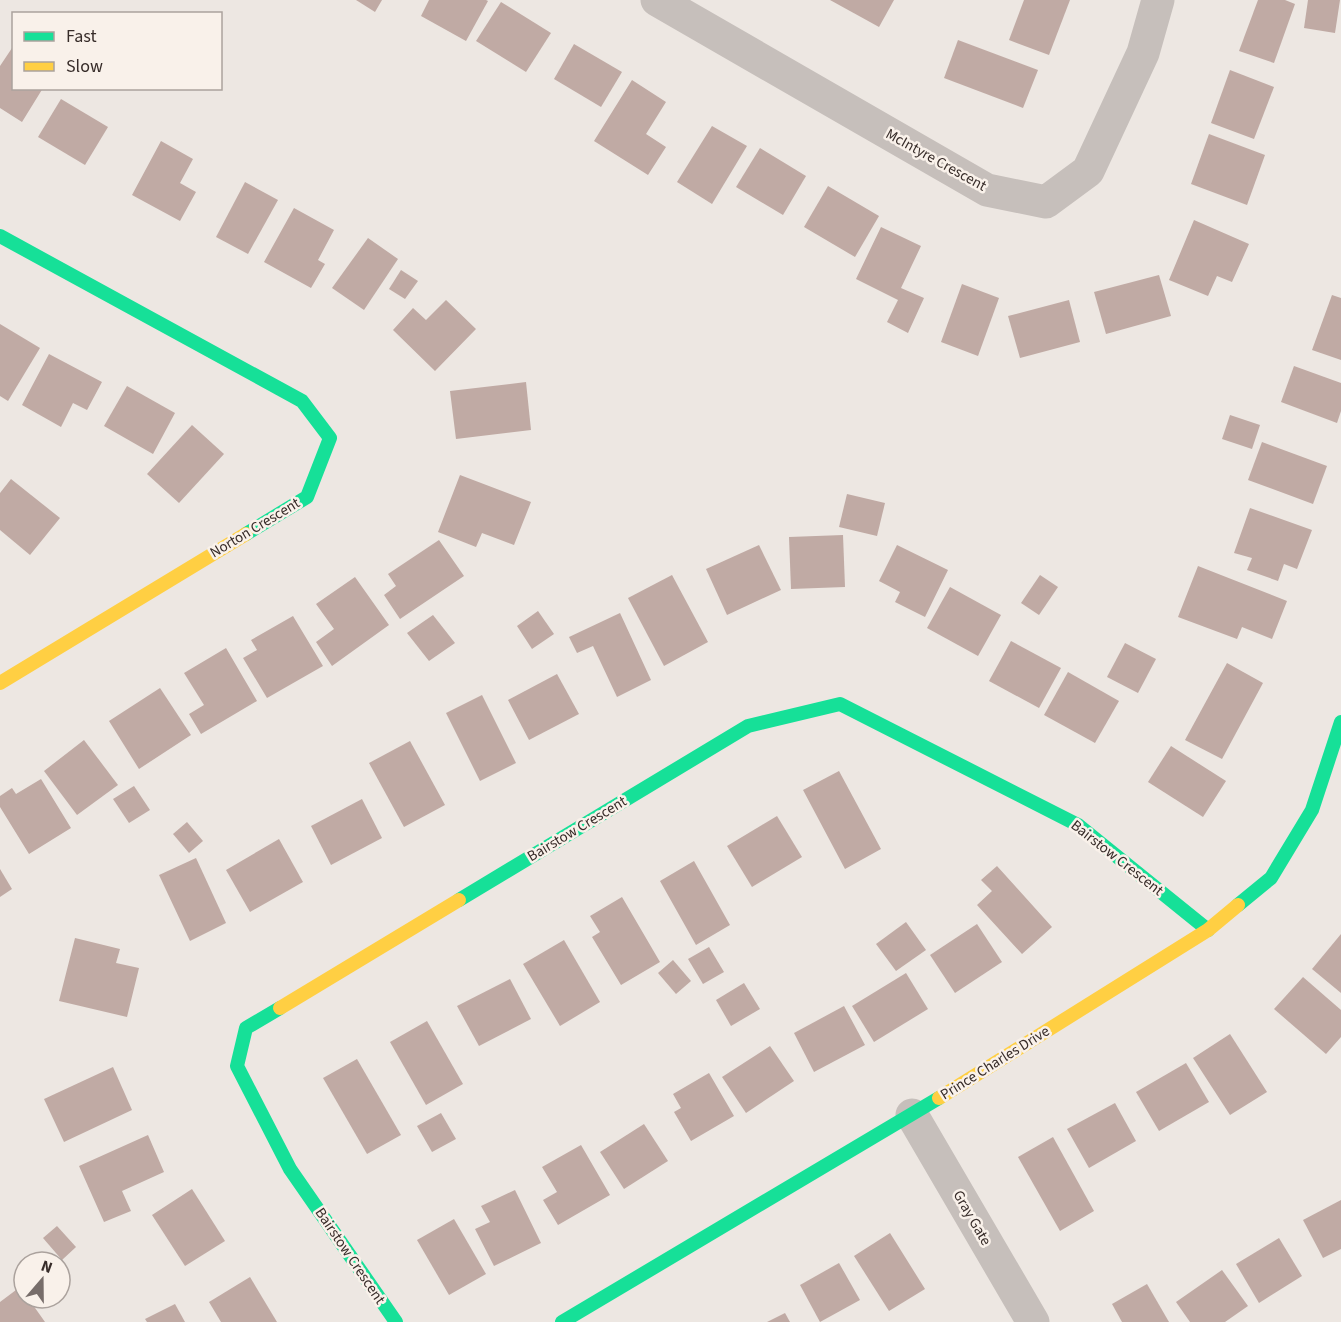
<svg xmlns="http://www.w3.org/2000/svg" width="1341" height="1322" font-family="'Source Sans 3',sans-serif">
<rect width="100%" height="100%" fill="#ede7e2"/>
<!-- building -->
<g fill="#c0aaa4">
<polygon points="356,0 382,0 375,12"/>
<polygon points="429,0 486,0 488,1 466,41 421,16"/>
<polygon points="830,0 894,0 879,27"/>
<polygon points="1024,0 1070,0 1049,55 1009,40"/>
<polygon points="1258,0 1285,0 1295,4 1274,63 1239,51"/>
<polygon points="1308,0 1340,0 1335,33 1304,28"/>
<polygon points="501,2 551,33 526,72 476,41"/>
<polygon points="958,40 1038,70 1023,108 944,78"/>
<polygon points="574,44 622,72 601,107 554,79"/>
<polygon points="14,45 14,88 43,88 22,122 0,108 0,66"/>
<polygon points="1230,70 1274,87 1254,139 1211,123"/>
<polygon points="632,80 666,102 646,134 666,147 648,175 594,141"/>
<polygon points="61,99 108,127 85,165 38,137"/>
<polygon points="712,126 747,146 712,204 677,182"/>
<polygon points="1209,134 1265,155 1247,205 1191,184"/>
<polygon points="161,141 193,159 180,183 196,192 180,221 132,195"/>
<polygon points="760,148 806,176 783,215 736,187"/>
<polygon points="245,182 278,200 248,254 216,237"/>
<polygon points="828,186 879,216 855,257 804,227"/>
<polygon points="294,208 334,230 318,260 325,264 311,288 264,262"/>
<polygon points="1194,220 1249,244 1232,282 1217,276 1208,296 1169,280"/>
<polygon points="881,227 921,246 901,288 924,298 908,333 887,322 898,300 856,279"/>
<polygon points="368,238 398,259 364,310 332,288"/>
<polygon points="401,270 418,281 405,299 389,289"/>
<polygon points="1159,275 1171,316 1106,334 1094,292"/>
<polygon points="962,284 999,298 978,356 941,342"/>
<polygon points="1332,295 1341,298 1341,360 1312,350"/>
<polygon points="446,300 476,329 435,371 393,330 413,308 426,320"/>
<polygon points="1069,300 1080,342 1020,358 1008,316"/>
<polygon points="0,324 40,348 8,401 0,396"/>
<polygon points="49,354 102,382 87,410 73,403 61,427 22,405"/>
<polygon points="1294,366 1341,383 1341,411 1337,423 1281,402"/>
<polygon points="526,382 531,430 456,439 450,391"/>
<polygon points="127,386 175,413 153,454 104,426"/>
<polygon points="1230,415 1260,425 1252,449 1222,439"/>
<polygon points="192,425 224,454 179,503 147,474"/>
<polygon points="1262,442 1327,466 1313,504 1248,480"/>
<polygon points="460,475 531,502 514,545 482,533 476,547 438,532"/>
<polygon points="11,479 60,518 30,555 0,530 0,493"/>
<polygon points="847,494 885,503 877,536 839,527"/>
<polygon points="1250,508 1312,530 1297,569 1284,564 1278,581 1247,570 1252,558 1234,553"/>
<polygon points="843,535 845,587 791,589 789,537"/>
<polygon points="439,540 464,576 400,619 384,595 396,586 388,574"/>
<polygon points="759,545 781,590 727,615 706,569"/>
<polygon points="897,545 948,570 925,617 895,602 900,592 879,581"/>
<polygon points="1198,566 1287,601 1272,639 1242,627 1237,639 1178,617"/>
<polygon points="672,575 708,642 664,666 628,598"/>
<polygon points="1040,575 1058,587 1039,615 1021,603"/>
<polygon points="355,577 389,625 332,666 316,642 334,629 316,604"/>
<polygon points="950,587 1001,615 978,656 927,628"/>
<polygon points="538,611 554,634 532,649 517,626"/>
<polygon points="620,613 651,680 617,697 593,646 577,653 569,637"/>
<polygon points="433,615 455,643 429,661 407,633"/>
<polygon points="293,616 323,666 267,698 243,658 257,650 251,640"/>
<polygon points="1011,641 1061,668 1039,708 989,681"/>
<polygon points="1125,643 1156,659 1138,693 1107,677"/>
<polygon points="226,648 257,701 201,734 189,714 204,705 184,673"/>
<polygon points="1227,663 1263,683 1222,759 1185,740"/>
<polygon points="1068,672 1119,701 1095,743 1044,715"/>
<polygon points="557,674 579,714 529,740 508,700"/>
<polygon points="160,688 191,735 139,769 109,721"/>
<polygon points="482,695 516,763 480,781 446,713"/>
<polygon points="84,740 118,785 77,815 44,771"/>
<polygon points="410,741 445,805 404,827 369,763"/>
<polygon points="1171,746 1226,781 1203,817 1148,782"/>
<polygon points="839,771 881,849 845,869 803,790"/>
<polygon points="41,779 71,828 29,854 0,807 0,796 12,788 16,794"/>
<polygon points="134,786 150,810 129,823 113,799"/>
<polygon points="362,799 382,838 331,865 311,826"/>
<polygon points="777,816 802,857 752,887 727,846"/>
<polygon points="187,822 203,841 189,853 173,834"/>
<polygon points="279,839 303,882 250,912 226,870"/>
<polygon points="196,858 226,923 190,941 159,875"/>
<polygon points="694,861 730,925 696,945 660,881"/>
<polygon points="997,866 1052,927 1022,954 977,905 992,891 981,880"/>
<polygon points="0,869 12,889 0,897"/>
<polygon points="622,897 660,962 621,985 592,937 600,932 590,916"/>
<polygon points="906,922 926,950 896,971 876,944"/>
<polygon points="977,924 1002,962 955,993 930,955"/>
<polygon points="1341,934 1341,993 1312,969"/>
<polygon points="75,938 120,949 116,963 139,968 127,1017 59,1001"/>
<polygon points="564,940 600,1002 560,1026 523,964"/>
<polygon points="709,947 724,972 703,984 688,959"/>
<polygon points="673,960 691,981 676,994 658,973"/>
<polygon points="906,973 928,1009 874,1042 852,1006"/>
<polygon points="1303,977 1341,1010 1341,1037 1326,1054 1274,1009"/>
<polygon points="510,979 531,1019 479,1046 457,1006"/>
<polygon points="744,983 760,1009 731,1026 716,1000"/>
<polygon points="844,1006 865,1045 814,1072 794,1033"/>
<polygon points="427,1021 463,1084 426,1105 390,1042"/>
<polygon points="1230,1034 1267,1092 1230,1115 1193,1058"/>
<polygon points="770,1046 794,1081 746,1113 722,1077"/>
<polygon points="357,1059 401,1135 367,1154 323,1078"/>
<polygon points="1186,1063 1209,1102 1159,1131 1136,1092"/>
<polygon points="113,1067 132,1110 64,1142 44,1099"/>
<polygon points="709,1073 734,1116 691,1141 674,1112 681,1108 673,1094"/>
<polygon points="1115,1103 1136,1141 1089,1168 1067,1129"/>
<polygon points="441,1113 456,1139 432,1152 417,1126"/>
<polygon points="644,1124 668,1161 624,1189 600,1152"/>
<polygon points="148,1135 164,1172 122,1191 131,1211 104,1222 79,1166"/>
<polygon points="1053,1137 1094,1211 1060,1231 1018,1157"/>
<polygon points="581,1145 610,1195 558,1225 543,1200 557,1192 542,1167"/>
<polygon points="192,1189 225,1241 185,1266 152,1215"/>
<polygon points="515,1190 541,1243 494,1266 475,1229 490,1222 481,1206"/>
<polygon points="1341,1200 1341,1249 1323,1258 1303,1220"/>
<polygon points="454,1219 486,1274 449,1295 417,1240"/>
<polygon points="57,1226 76,1247 62,1260 43,1238"/>
<polygon points="890,1233 925,1289 889,1311 854,1256"/>
<polygon points="1279,1238 1302,1276 1259,1303 1236,1264"/>
<polygon points="839,1263 860,1300 820,1322 800,1285"/>
<polygon points="1222,1270 1248,1306 1225,1322 1190,1322 1176,1302"/>
<polygon points="250,1277 277,1322 221,1322 209,1302"/>
<polygon points="1147,1284 1169,1322 1122,1322 1112,1304"/>
<polygon points="20,1287 24,1293 24,1298 28,1298 45,1322 0,1322 0,1302"/>
<polygon points="175,1304 185,1322 147,1322 145,1319"/>
<polygon points="785,1313 790,1322 767,1322"/>
</g>
<g fill="none" stroke-linecap="round" stroke-linejoin="round">
<!-- street -->
<g stroke="#c6bfbb" stroke-width="33">
<polyline points="657,0 987,190 1046,202 1088,171 1143,53 1158,0"/>
<polyline points="912,1115 1033,1322"/>
</g>
<!-- fast -->
<g stroke="#16e098" stroke-width="14">
<polyline points="0,236 302,401 330,438 307,497 246,534"/>
<polyline points="459,900 748,726 840,704 1078,825 1208,930"/>
<polyline points="1238,905 1271,878 1312,810 1341,722"/>
<polyline points="280,1008 246,1028 237,1066 290,1169 396,1322"/>
<polyline points="562,1322 939,1098"/>
</g>
<!-- slow -->
<g stroke="#ffcf43" stroke-width="14">
<polyline points="0,683 246,534"/>
<polyline points="280,1008 459,900"/>
<polyline points="939,1098 1208,930 1238,905"/>
</g>
</g>
<g text-anchor="middle" dominant-baseline="central" stroke-width="5" stroke-linejoin="round" paint-order="stroke">
<!-- street labels -->
<g font-size="15" fill="#372c29" stroke="#f9f1ea">
<text transform="translate(936 160) rotate(29)">McIntyre Crescent</text>
<text transform="translate(255 528) rotate(-31)">Norton Crescent</text>
<text transform="translate(577 829) rotate(-31)">Bairstow Crescent</text>
<text transform="translate(1117 858) rotate(38)">Bairstow Crescent</text>
<text transform="translate(995 1063) rotate(-32)">Prince Charles Drive</text>
<text transform="translate(972 1218) rotate(60)">Gray Gate</text>
<text transform="translate(350 1256) rotate(56)">Bairstow Crescent</text>
</g>
</g>
<!-- legend -->
<rect x="12" y="12" width="210" height="78" fill="#f9f1ea" stroke="#aba29d" stroke-width="1.5"/>
<rect x="24" y="32" width="30" height="9" fill="#16e098" stroke="#aba29d" stroke-width="1.5"/>
<text x="66" y="42" font-size="18" fill="#372c29">Fast</text>
<rect x="24" y="62" width="30" height="9" fill="#ffcf43" stroke="#aba29d" stroke-width="1.5"/>
<text x="66" y="72" font-size="18" fill="#372c29">Slow</text>
<!-- north arrow -->
<g transform="translate(42 1280) rotate(20)"><circle r="28" fill="#f9f1ea" stroke="#aba29d" stroke-width="1.5"/>
<path d="M0-4.5L10 22L0 15L-10 22Z" fill="#776d6a"/>
<text y="-9" font-size="16" font-weight="bold" text-anchor="middle" fill="#372c29">N</text>
</g>
</svg>
